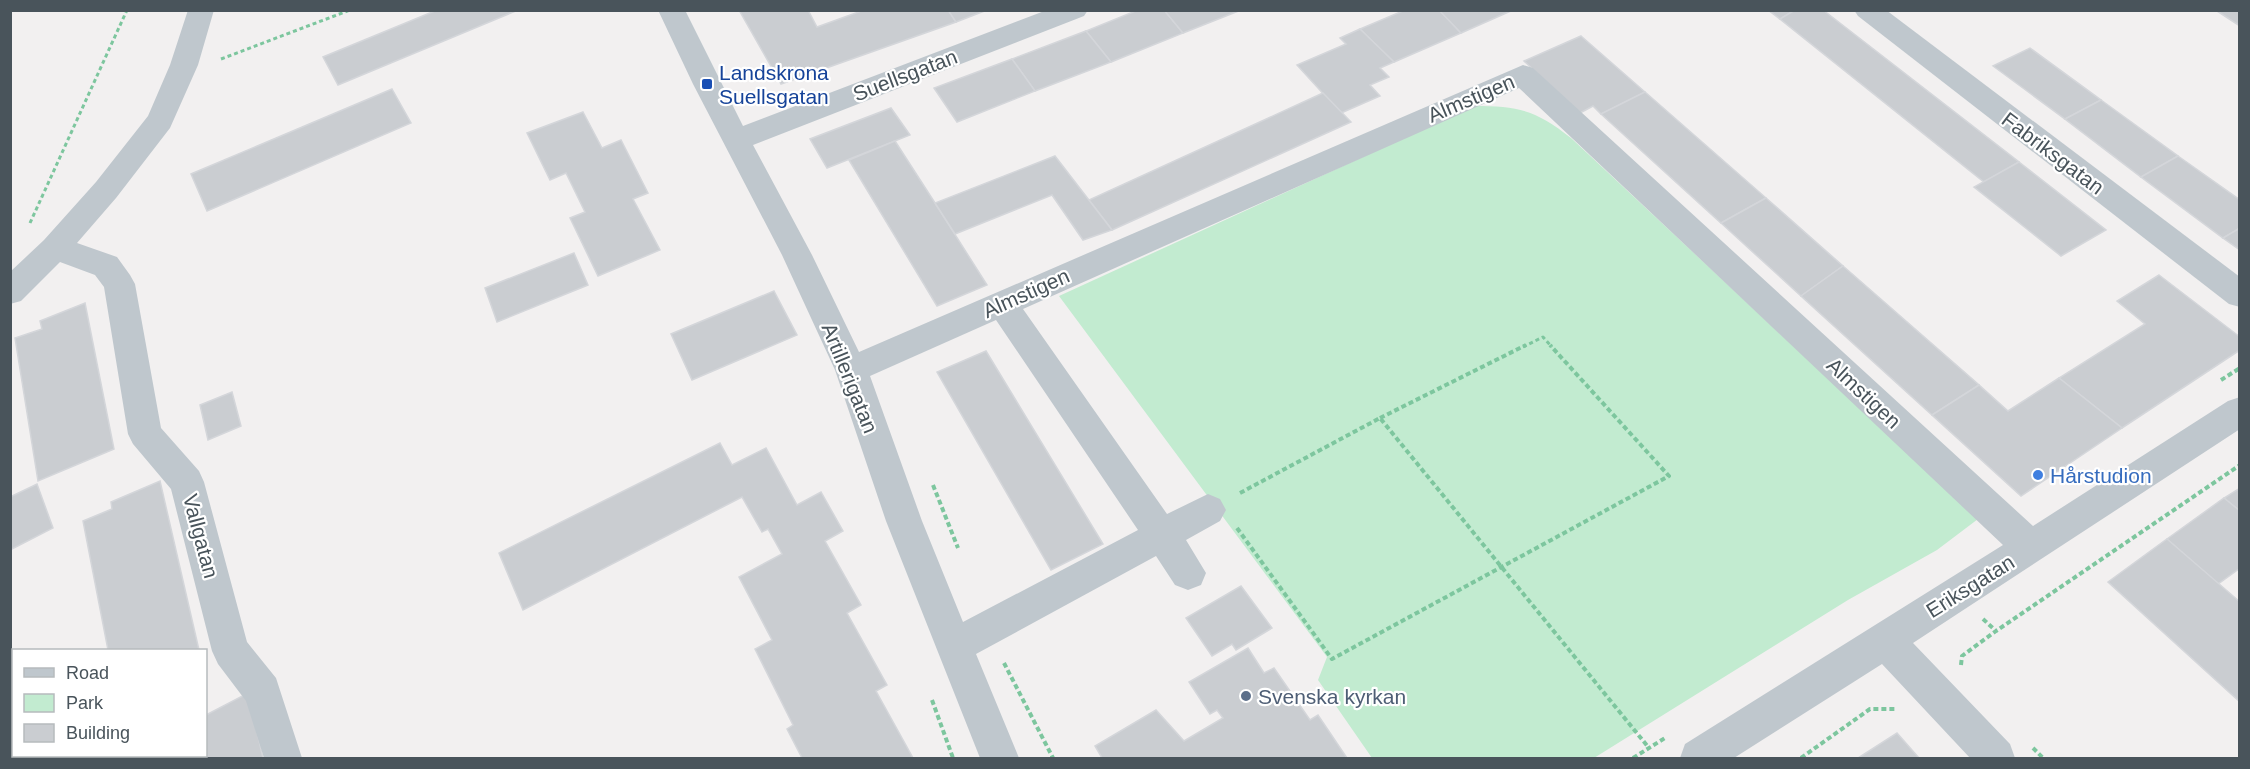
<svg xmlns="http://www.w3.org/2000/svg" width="2250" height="769" font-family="Arial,sans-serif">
<rect width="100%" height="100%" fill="#f2f0f0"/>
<!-- green -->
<path fill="#c2ebd0" d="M1474 106C1518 106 1536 110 1571 138L1978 519 1937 550 1848 600 1594 758H1372L1318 680 1327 657 1059 296Z"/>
<!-- building -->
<g fill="#cacdd1" stroke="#d4d6da" stroke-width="1.5">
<polygon points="437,10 518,10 338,85 323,57"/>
<polygon points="739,10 808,10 817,27 864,10 948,10 956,22 781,84"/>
<polygon points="948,10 987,10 956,22"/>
<polygon points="1138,10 1164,10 1183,33 1111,62 1086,31"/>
<polygon points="1164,10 1241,10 1183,33"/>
<polygon points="1405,10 1439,10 1461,33 1394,62 1360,29"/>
<polygon points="1439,10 1513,10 1461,33"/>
<polygon points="1768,10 1795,10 1780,19"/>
<polygon points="1795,10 1823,10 2019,162 1984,182 1780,19"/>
<polygon points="2240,10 2240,26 2217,11 2219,10"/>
<polygon points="1360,29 1394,62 1380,68 1389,77 1370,85 1380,96 1341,113 1297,65 1346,44 1340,38"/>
<polygon points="1086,31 1111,62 1035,91 1012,59"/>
<polygon points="1581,36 1645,92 1601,114 1593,106 1580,113 1524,61"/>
<polygon points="2030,48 2101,100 2065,119 1993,66"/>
<polygon points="1012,59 1035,91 957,122 934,88"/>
<polygon points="392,89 411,123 207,211 191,174"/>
<polygon points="1645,92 1766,198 1721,223 1601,114"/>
<polygon points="1323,93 1351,122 1112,230 1089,200"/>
<polygon points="2101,100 2178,156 2141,177 2065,119"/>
<polygon points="891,108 910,135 827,168 810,139"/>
<polygon points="583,112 602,148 621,140 648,193 633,199 660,250 598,276 570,218 585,212 566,173 550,180 527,133"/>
<polygon points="895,141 935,203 987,285 937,306 849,160"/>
<polygon points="1055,156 1112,230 1083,240 1052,195 955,234 935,203"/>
<polygon points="2178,156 2240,200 2240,228 2223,238 2141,177"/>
<polygon points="2019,162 2106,230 2061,256 1974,187"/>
<polygon points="1766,198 1843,266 1801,296 1721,223"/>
<polygon points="2240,228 2240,250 2223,238"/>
<polygon points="574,253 588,285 497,322 485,288"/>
<polygon points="1843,266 1979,385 1932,415 1801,296"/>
<polygon points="2159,275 2240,337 2240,350 2122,428 2059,378 2145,324 2117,301"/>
<polygon points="774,291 797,335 692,380 671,334"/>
<polygon points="85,303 114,449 38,481 15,338 42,329 40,321"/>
<polygon points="986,351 1103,544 1051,570 937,372"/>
<polygon points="2059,378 2122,428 2021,496 1932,415 1979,385 2008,411"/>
<polygon points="232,392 241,426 208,440 200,405"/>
<polygon points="720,443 732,465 766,448 797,505 821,492 843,531 825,541 861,605 847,613 887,685 876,691 913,758 802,758 787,729 793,725 755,649 772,640 739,577 782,554 768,529 762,532 742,497 523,610 499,553"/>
<polygon points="160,481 199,650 108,650 83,521 112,509 111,502"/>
<polygon points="37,484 53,528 10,550 10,497"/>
<polygon points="2240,488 2240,511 2224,498"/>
<polygon points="2224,498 2240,511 2240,568 2218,584 2167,539"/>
<polygon points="2167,539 2240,602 2240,702 2108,582"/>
<polygon points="1241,586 1272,628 1236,650 1232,644 1212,656 1186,618"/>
<polygon points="1248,648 1264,673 1274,668 1310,720 1318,715 1347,758 1102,758 1095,746 1156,710 1184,741 1223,718 1217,710 1210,714 1189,682"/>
<polygon points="248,693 263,758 164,758 163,756 206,756 206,715"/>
<polygon points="1897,733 1919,758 1858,758"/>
<polygon points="14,750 14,756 115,756 116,758 10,758 10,752"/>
</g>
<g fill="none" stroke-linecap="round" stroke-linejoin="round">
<!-- path-far1 -->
<g stroke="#7dc69e" stroke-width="3" stroke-dasharray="4 3" stroke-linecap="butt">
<polyline points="221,59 350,10"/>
<polyline points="30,223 127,10"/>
<polyline points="1523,347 1543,337 1552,347"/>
</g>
<!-- path -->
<g stroke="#7dc69e" stroke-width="4" stroke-dasharray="5 3" stroke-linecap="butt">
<polyline points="2221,380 2240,368"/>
<polyline points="1380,418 1526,345"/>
<polyline points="933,485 958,548"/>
<polyline points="1240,493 1380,418 1649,748"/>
<polyline points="1237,528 1332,659 1669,476 1550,345"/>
<polyline points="1983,619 1996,631"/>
<polyline points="1004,663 1053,758"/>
<polyline points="1961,665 1962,656 1996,631 2240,465"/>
<polyline points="932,700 953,758"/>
<polyline points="2033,748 2043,758"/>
<polyline points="1633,758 1665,738"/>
<polyline points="1801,758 1870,709 1895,709"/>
</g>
<!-- minor -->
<g fill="#bfc7cd" fill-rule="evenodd">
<polygon points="188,10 214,10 198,65 170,128 116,198 77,243 117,257 130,275 135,284 161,428 199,471 204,482 247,642 276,678 302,758 264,758 246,701 218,664 212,651 171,489 133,444 128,434 104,287 95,275 60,262 21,301 10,304 10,272 44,240 96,182 148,116 170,65"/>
<path d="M658 10H685L743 126 1047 10H1088L1084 16 753 145 812 255 859 352 1523 65 1533 68 2033 526 2228 401 2240 397V429L1913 643 2010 744 2015 758H1970L1882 664 1734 758H1680L1685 744 2003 545 1519 88 1023 309 1167 514 1208 494 1220 499 1226 510 1220 521 1186 540 1206 573 1201 585 1188 590 1175 585 1156 556 976 654 1019 758H980L886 521 835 370 782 255 693 84ZM996 320 1138 530 963 622 922 521 870 376Z"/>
<polygon points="1854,10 1886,10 2240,277 2240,307 2229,304 1858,16"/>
</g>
</g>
<!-- markers -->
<rect fill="#1a4fb4" stroke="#fff" stroke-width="2" x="701" y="78" width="12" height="12" rx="3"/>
<circle fill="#3f7fe0" stroke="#fff" stroke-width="2" cx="2038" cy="475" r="6"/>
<circle fill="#5c6f8a" stroke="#fff" stroke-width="2" cx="1246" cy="696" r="6"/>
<g text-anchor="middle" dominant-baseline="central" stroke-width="4.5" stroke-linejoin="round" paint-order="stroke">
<!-- transit labels -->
<g font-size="21" fill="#164399" stroke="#fff" text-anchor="start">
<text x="719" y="72">Landskrona<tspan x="719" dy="24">Suellsgatan</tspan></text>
</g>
<!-- street labels -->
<g font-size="21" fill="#49545b" stroke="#fff">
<text transform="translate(905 75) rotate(-21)">Suellsgatan</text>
<text transform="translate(1471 98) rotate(-23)">Almstigen</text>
<text transform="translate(2053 153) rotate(37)">Fabriksgatan</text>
<text transform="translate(1026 293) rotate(-24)">Almstigen</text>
<text transform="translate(850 378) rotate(68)">Artillerigatan</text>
<text transform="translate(1864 393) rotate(43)">Almstigen</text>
<text transform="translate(201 536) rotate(75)">Vallgatan</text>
<text transform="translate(1970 586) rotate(-32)">Eriksgatan</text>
</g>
<!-- shop labels -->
<g font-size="21" fill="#366cbe" stroke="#fff" text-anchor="start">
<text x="2050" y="475">Hårstudion</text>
</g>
<!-- service labels -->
<g font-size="21" fill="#4e5e75" stroke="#fff" text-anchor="start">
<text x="1258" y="696">Svenska kyrkan</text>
</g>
</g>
<!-- border -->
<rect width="2250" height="769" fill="none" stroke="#49545b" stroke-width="24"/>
<!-- legend -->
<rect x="12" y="649" width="195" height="108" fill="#ffffff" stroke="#b6bbbd" stroke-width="1.5"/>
<rect x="24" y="668" width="30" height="9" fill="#bfc7cd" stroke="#b6bbbd" stroke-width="1.5"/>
<text x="66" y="679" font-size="18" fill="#49545b">Road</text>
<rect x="24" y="694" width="30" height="18" fill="#c2ebd0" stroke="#b6bbbd" stroke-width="1.5"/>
<text x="66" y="709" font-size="18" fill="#49545b">Park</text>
<rect x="24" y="724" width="30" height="18" fill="#cacdd1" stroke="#b6bbbd" stroke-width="1.5"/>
<text x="66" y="739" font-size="18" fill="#49545b">Building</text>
</svg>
